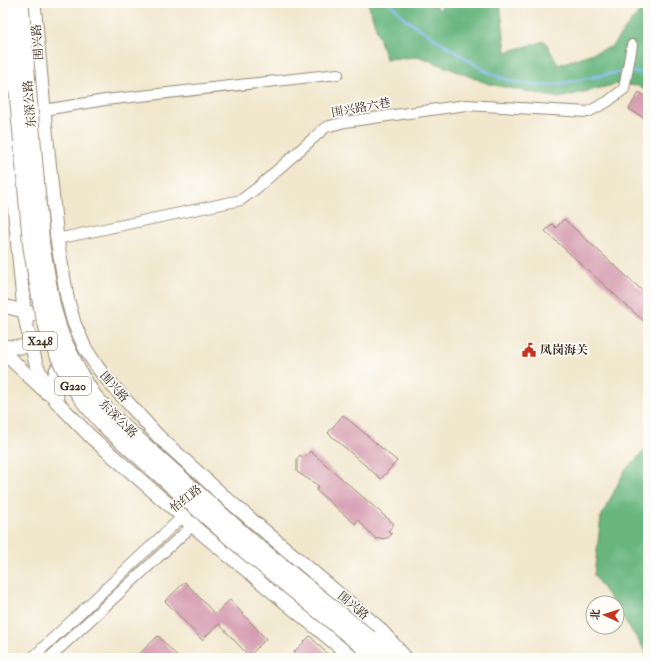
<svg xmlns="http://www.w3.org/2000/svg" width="651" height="661" font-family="'IM FELL Double Pica','Noto Serif SC',serif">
<rect width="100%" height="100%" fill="#fdfcf7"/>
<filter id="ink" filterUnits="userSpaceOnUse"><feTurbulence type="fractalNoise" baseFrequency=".025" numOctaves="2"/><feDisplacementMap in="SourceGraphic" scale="8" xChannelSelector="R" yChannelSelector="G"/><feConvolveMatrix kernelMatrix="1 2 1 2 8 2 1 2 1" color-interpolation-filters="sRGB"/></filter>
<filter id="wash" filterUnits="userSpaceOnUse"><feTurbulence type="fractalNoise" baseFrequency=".012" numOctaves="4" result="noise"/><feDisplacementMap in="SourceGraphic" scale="16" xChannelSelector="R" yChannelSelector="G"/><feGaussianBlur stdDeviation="0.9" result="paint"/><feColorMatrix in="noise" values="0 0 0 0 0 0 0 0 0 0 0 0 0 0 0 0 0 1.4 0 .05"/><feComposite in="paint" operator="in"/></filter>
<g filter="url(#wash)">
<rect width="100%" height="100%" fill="#f1e7cd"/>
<!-- forest -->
<g fill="#68b57e" stroke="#52704e">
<polygon points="368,3 432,3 440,10 443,3 500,3 506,52 545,41 558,65 611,47 633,19 648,4 648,92 638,86 617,84 559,98 489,84 420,57 386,59"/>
<polygon points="648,447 648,655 617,609 617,603 613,603 594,575 601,517 625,470"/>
</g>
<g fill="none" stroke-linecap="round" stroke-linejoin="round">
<!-- stream -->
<g stroke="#86b8f3" stroke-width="2.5">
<polyline points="390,3 405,19 484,70 501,78 519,83 539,85 554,85 608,74 624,72"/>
<polyline points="631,72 648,73"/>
</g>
</g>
<g id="blocks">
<!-- building -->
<g fill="#d59cb0">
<polygon points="639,92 648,98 648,120 629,109"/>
<polygon points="564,219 648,296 648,325 545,231 552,224 556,228"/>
<polygon points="343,415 397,461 381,479 328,433"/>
<polygon points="310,451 394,524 388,531 392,534 388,538 376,539 358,520 355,524 316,490 319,486 297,472 297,459 300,455 304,458"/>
<polygon points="185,582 215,614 230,600 266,639 249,656 219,624 202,640 165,601"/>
<polygon points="158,636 179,658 135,658"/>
<polygon points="310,636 331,658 300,658 294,652"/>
</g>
</g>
</g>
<g filter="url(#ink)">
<use href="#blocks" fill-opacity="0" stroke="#968876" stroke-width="1"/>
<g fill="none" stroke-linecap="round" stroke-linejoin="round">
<defs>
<g id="minor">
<polyline points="44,110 105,100 338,74"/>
<polyline points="57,239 241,200 257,188 326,127 345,122 466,105 588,112 607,102 624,89 632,45"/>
<polyline points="32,658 183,516 200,504"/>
<polyline points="49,658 193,525 218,491"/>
</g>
<g id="major">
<polyline points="34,3 47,141 57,239 67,297 74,323 85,348 98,368 111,384 158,436 227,499 379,628 406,658"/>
<polyline points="3,66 10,162 24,311 27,327 36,364 46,386 57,402 91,437 199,531 353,658"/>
<polyline points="3,306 52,318"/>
<path d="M3 346C28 350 37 343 58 332"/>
<polyline points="3,352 47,393"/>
<path d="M57 396C52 380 52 366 69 359"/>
</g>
<g id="highway">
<polyline points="370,638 394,658"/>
<polyline points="363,647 375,658"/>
</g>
</defs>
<!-- minor casing -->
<use href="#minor" stroke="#968876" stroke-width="12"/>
<!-- major casing -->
<use href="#major" stroke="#968876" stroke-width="15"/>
<!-- highway casing -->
<use href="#highway" stroke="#968876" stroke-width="17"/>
<!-- minor -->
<use href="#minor" stroke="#fff" stroke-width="10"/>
<!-- major -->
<use href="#major" stroke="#fff" stroke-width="13"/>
<!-- highway -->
<use href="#highway" stroke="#fff" stroke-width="15"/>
<defs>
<g id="highway-bridge">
<polyline points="9,3 31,248 42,311 50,339 71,383 85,403 106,427 244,550 363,647"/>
<polyline points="21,3 42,246 53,308 61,335 81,376 94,396 114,418 251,541 370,638"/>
</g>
</defs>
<!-- highway-bridge casing -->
<use href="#highway-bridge" stroke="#968876" stroke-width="17" stroke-linecap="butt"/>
<!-- highway-bridge -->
<use href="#highway-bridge" stroke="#fff" stroke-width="15"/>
</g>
</g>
<!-- icons -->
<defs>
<symbol id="civic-bare" viewBox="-9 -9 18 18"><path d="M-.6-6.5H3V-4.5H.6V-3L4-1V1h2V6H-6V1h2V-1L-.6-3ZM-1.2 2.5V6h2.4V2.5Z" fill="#c8321e" stroke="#fdfcf7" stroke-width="2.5" paint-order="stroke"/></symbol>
</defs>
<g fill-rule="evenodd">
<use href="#civic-bare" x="519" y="340" width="20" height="20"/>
</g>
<g text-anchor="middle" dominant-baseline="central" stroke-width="3.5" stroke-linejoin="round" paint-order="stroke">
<!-- shield labels -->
<g fill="#fdfcf7" stroke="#75695f" stroke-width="1">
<rect x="23" y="332" width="34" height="18" rx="3"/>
<rect x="55" y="377" width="36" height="18" rx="3"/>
</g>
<g font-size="11" font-weight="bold" fill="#3b2a1e">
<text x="40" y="341">X248</text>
<text x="73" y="386">G220</text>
</g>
<!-- street labels -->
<g font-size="12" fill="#3b2a1e" stroke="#fdfcf7">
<text transform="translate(38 42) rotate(-95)">围兴路</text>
<text transform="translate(30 104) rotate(-95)">东深公路</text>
<text transform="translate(361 108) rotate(-10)">围兴路六巷</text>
<text transform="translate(114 387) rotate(49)">围兴路</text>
<text transform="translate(118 419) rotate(45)">东深公路</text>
<text transform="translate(186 499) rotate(-38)">怡红路</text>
<text transform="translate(353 606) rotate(40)">围兴路</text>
</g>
<!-- poi labels -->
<g font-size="12" font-weight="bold" fill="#3b2a1e" stroke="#fdfcf7" text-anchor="start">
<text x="540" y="350">凤岗海关</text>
</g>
</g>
<!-- margin -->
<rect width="651" height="661" fill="none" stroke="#fdfcf7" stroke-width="16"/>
<!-- north arrow -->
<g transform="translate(605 615) rotate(273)"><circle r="19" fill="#fdfcf7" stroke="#afa8a0"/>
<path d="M0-3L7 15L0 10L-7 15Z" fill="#c8321e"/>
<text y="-6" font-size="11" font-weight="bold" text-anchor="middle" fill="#3b2a1e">北</text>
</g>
</svg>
